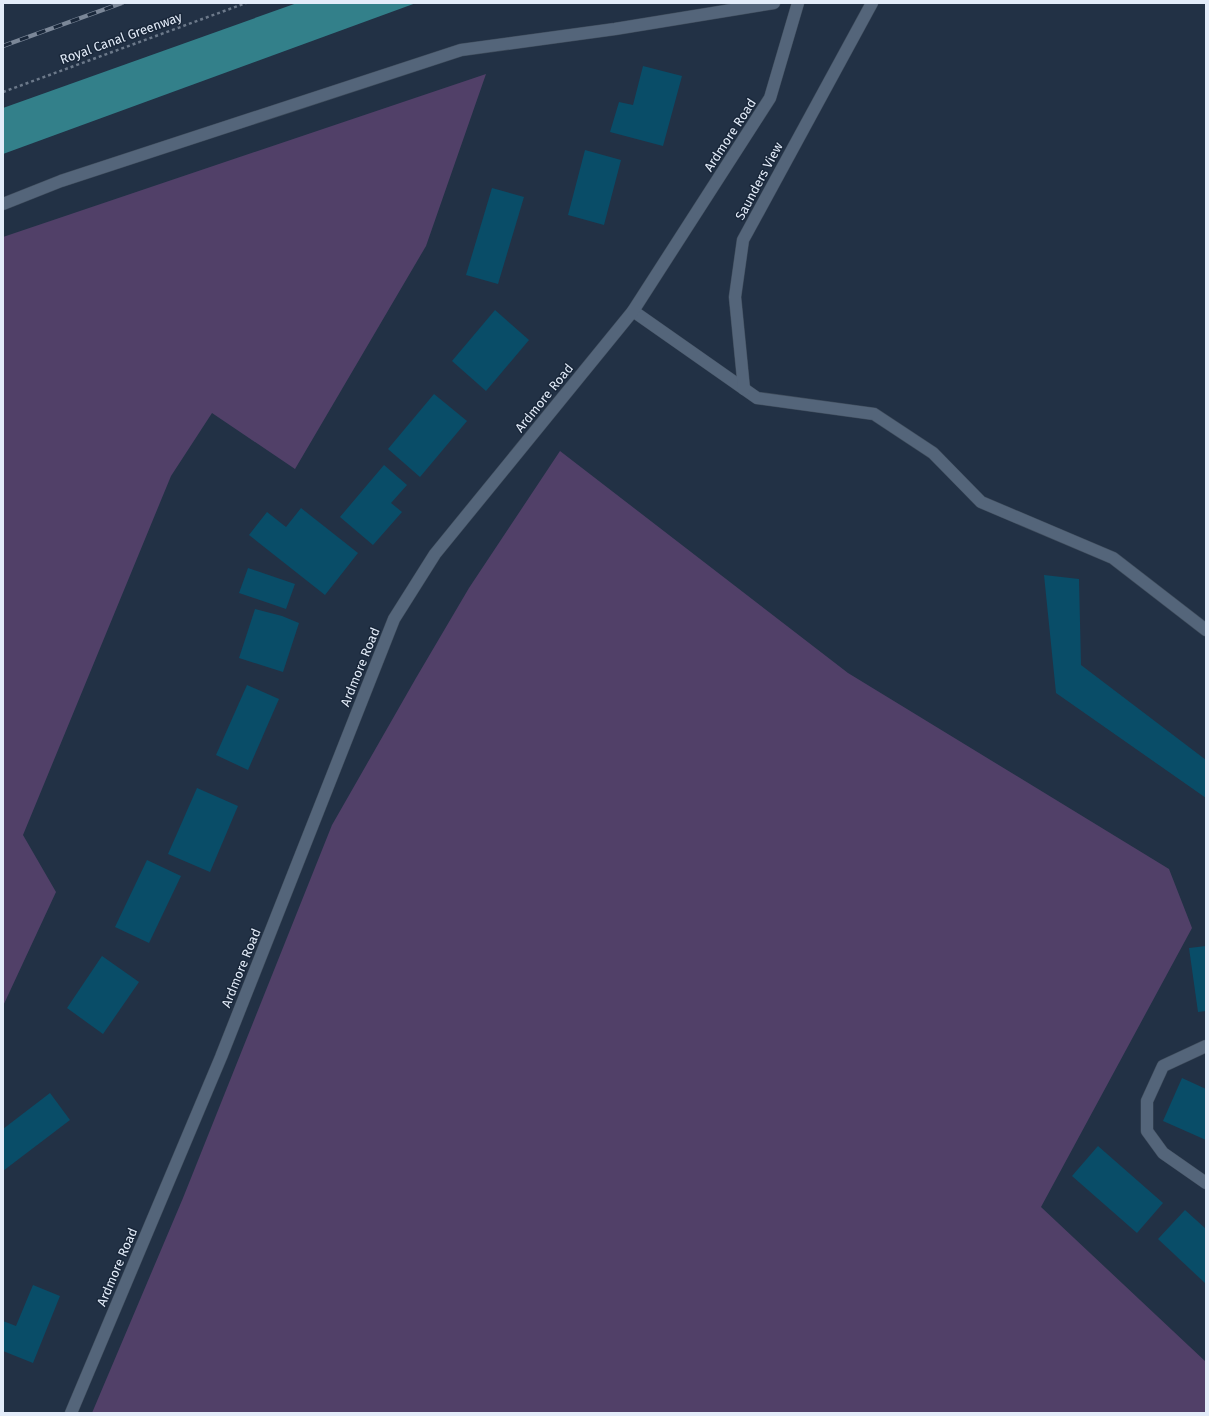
<svg xmlns="http://www.w3.org/2000/svg" width="1209" height="1416" font-family="'Fira Sans',sans-serif">
<rect width="100%" height="100%" fill="#223145"/>
<!-- green -->
<g fill="#514068">
<polygon points="486,74 426,246 295,469 212,413 171,476 23,835 56,892 3,1006 3,237"/>
<polygon points="560,451 848,673 1169,869 1192,928 1041,1207 1206,1362 1206,1413 92,1413 183,1198 332,825 416,678 469,588"/>
</g>
<!-- water -->
<polygon fill="#33808a" points="297,3 416,3 3,154 3,108"/>
<!-- building -->
<g fill="#094d68">
<polygon points="643,66 682,76 663,146 610,132 619,102 633,105"/>
<polygon points="585,150 621,160 604,225 568,215"/>
<polygon points="492,188 524,197 498,284 466,275"/>
<polygon points="495,310 529,340 486,391 452,361"/>
<polygon points="434,394 467,421 420,477 388,449"/>
<polygon points="384,465 407,485 391,503 402,512 373,545 340,517"/>
<polygon points="301,508 358,553 325,595 249,535 267,512 286,527"/>
<polygon points="248,568 295,584 286,609 239,593"/>
<polygon points="1044,575 1079,579 1081,665 1206,760 1206,798 1056,693"/>
<polygon points="255,609 282,616 299,623 283,672 239,658"/>
<polygon points="247,685 279,699 248,770 216,755"/>
<polygon points="197,788 238,806 210,872 168,854"/>
<polygon points="147,860 181,876 149,943 115,927"/>
<polygon points="1206,946 1206,1011 1198,1012 1189,948"/>
<polygon points="102,956 139,982 103,1034 67,1008"/>
<polygon points="1182,1078 1206,1089 1206,1140 1163,1121"/>
<polygon points="50,1093 70,1120 3,1171 3,1129"/>
<polygon points="1098,1146 1163,1203 1137,1233 1072,1176"/>
<polygon points="1185,1210 1206,1229 1206,1284 1158,1239"/>
<polygon points="33,1285 60,1296 33,1363 3,1351 3,1321 16,1326"/>
</g>
<g fill="none" stroke-linecap="round" stroke-linejoin="round">
<defs>
<g id="minor">
<polyline points="3,204 61,181 461,50 615,29 774,3"/>
<polyline points="633,311 757,398 874,414 933,453 981,502 1113,558 1206,630"/>
<polyline points="744,389 735,297 743,240 872,3"/>
<polyline points="1206,1046 1163,1066 1147,1101 1147,1131 1163,1153 1206,1183"/>
<polyline points="71,1413 221,1057 394,619 435,554 633,311 770,98 798,3"/>
</g>
</defs>
<!-- minor casing -->
<use href="#minor" stroke="#3f4c5c" stroke-width="13"/>
<!-- path -->
<polyline stroke="#6c798a" stroke-width="2.5" stroke-dasharray="3 3" stroke-linecap="butt" points="3,92 246,3"/>
<!-- minor -->
<use href="#minor" stroke="#54657a" stroke-width="12"/>
<defs>
<polyline id="rail" points="3,46 122,3"/>
</defs>
<!-- rail casing -->
<use href="#rail" stroke="#7b8798" stroke-width="4.5"/>
<!-- rail -->
<use href="#rail" stroke="#19273a" stroke-width="3" stroke-dasharray="9" stroke-linecap="butt"/>
</g>
<g text-anchor="middle" dominant-baseline="central" stroke-width="3" stroke-linejoin="round" paint-order="stroke">
<!-- street labels -->
<g font-size="13" fill="#e3ecf9" stroke="#19273a">
<text transform="translate(121 38) rotate(-20)">Royal Canal Greenway</text>
<text transform="translate(730 135) rotate(-57)">Ardmore Road</text>
<text transform="translate(759 181) rotate(-62)">Saunders View</text>
<text transform="translate(544 398) rotate(-51)">Ardmore Road</text>
<text transform="translate(360 667) rotate(-68)">Ardmore Road</text>
<text transform="translate(241 968) rotate(-68)">Ardmore Road</text>
<text transform="translate(117 1267) rotate(-67)">Ardmore Road</text>
</g>
</g>
<!-- border -->
<rect width="1209" height="1416" fill="none" stroke="#e3ecf9" stroke-width="8"/>
</svg>
